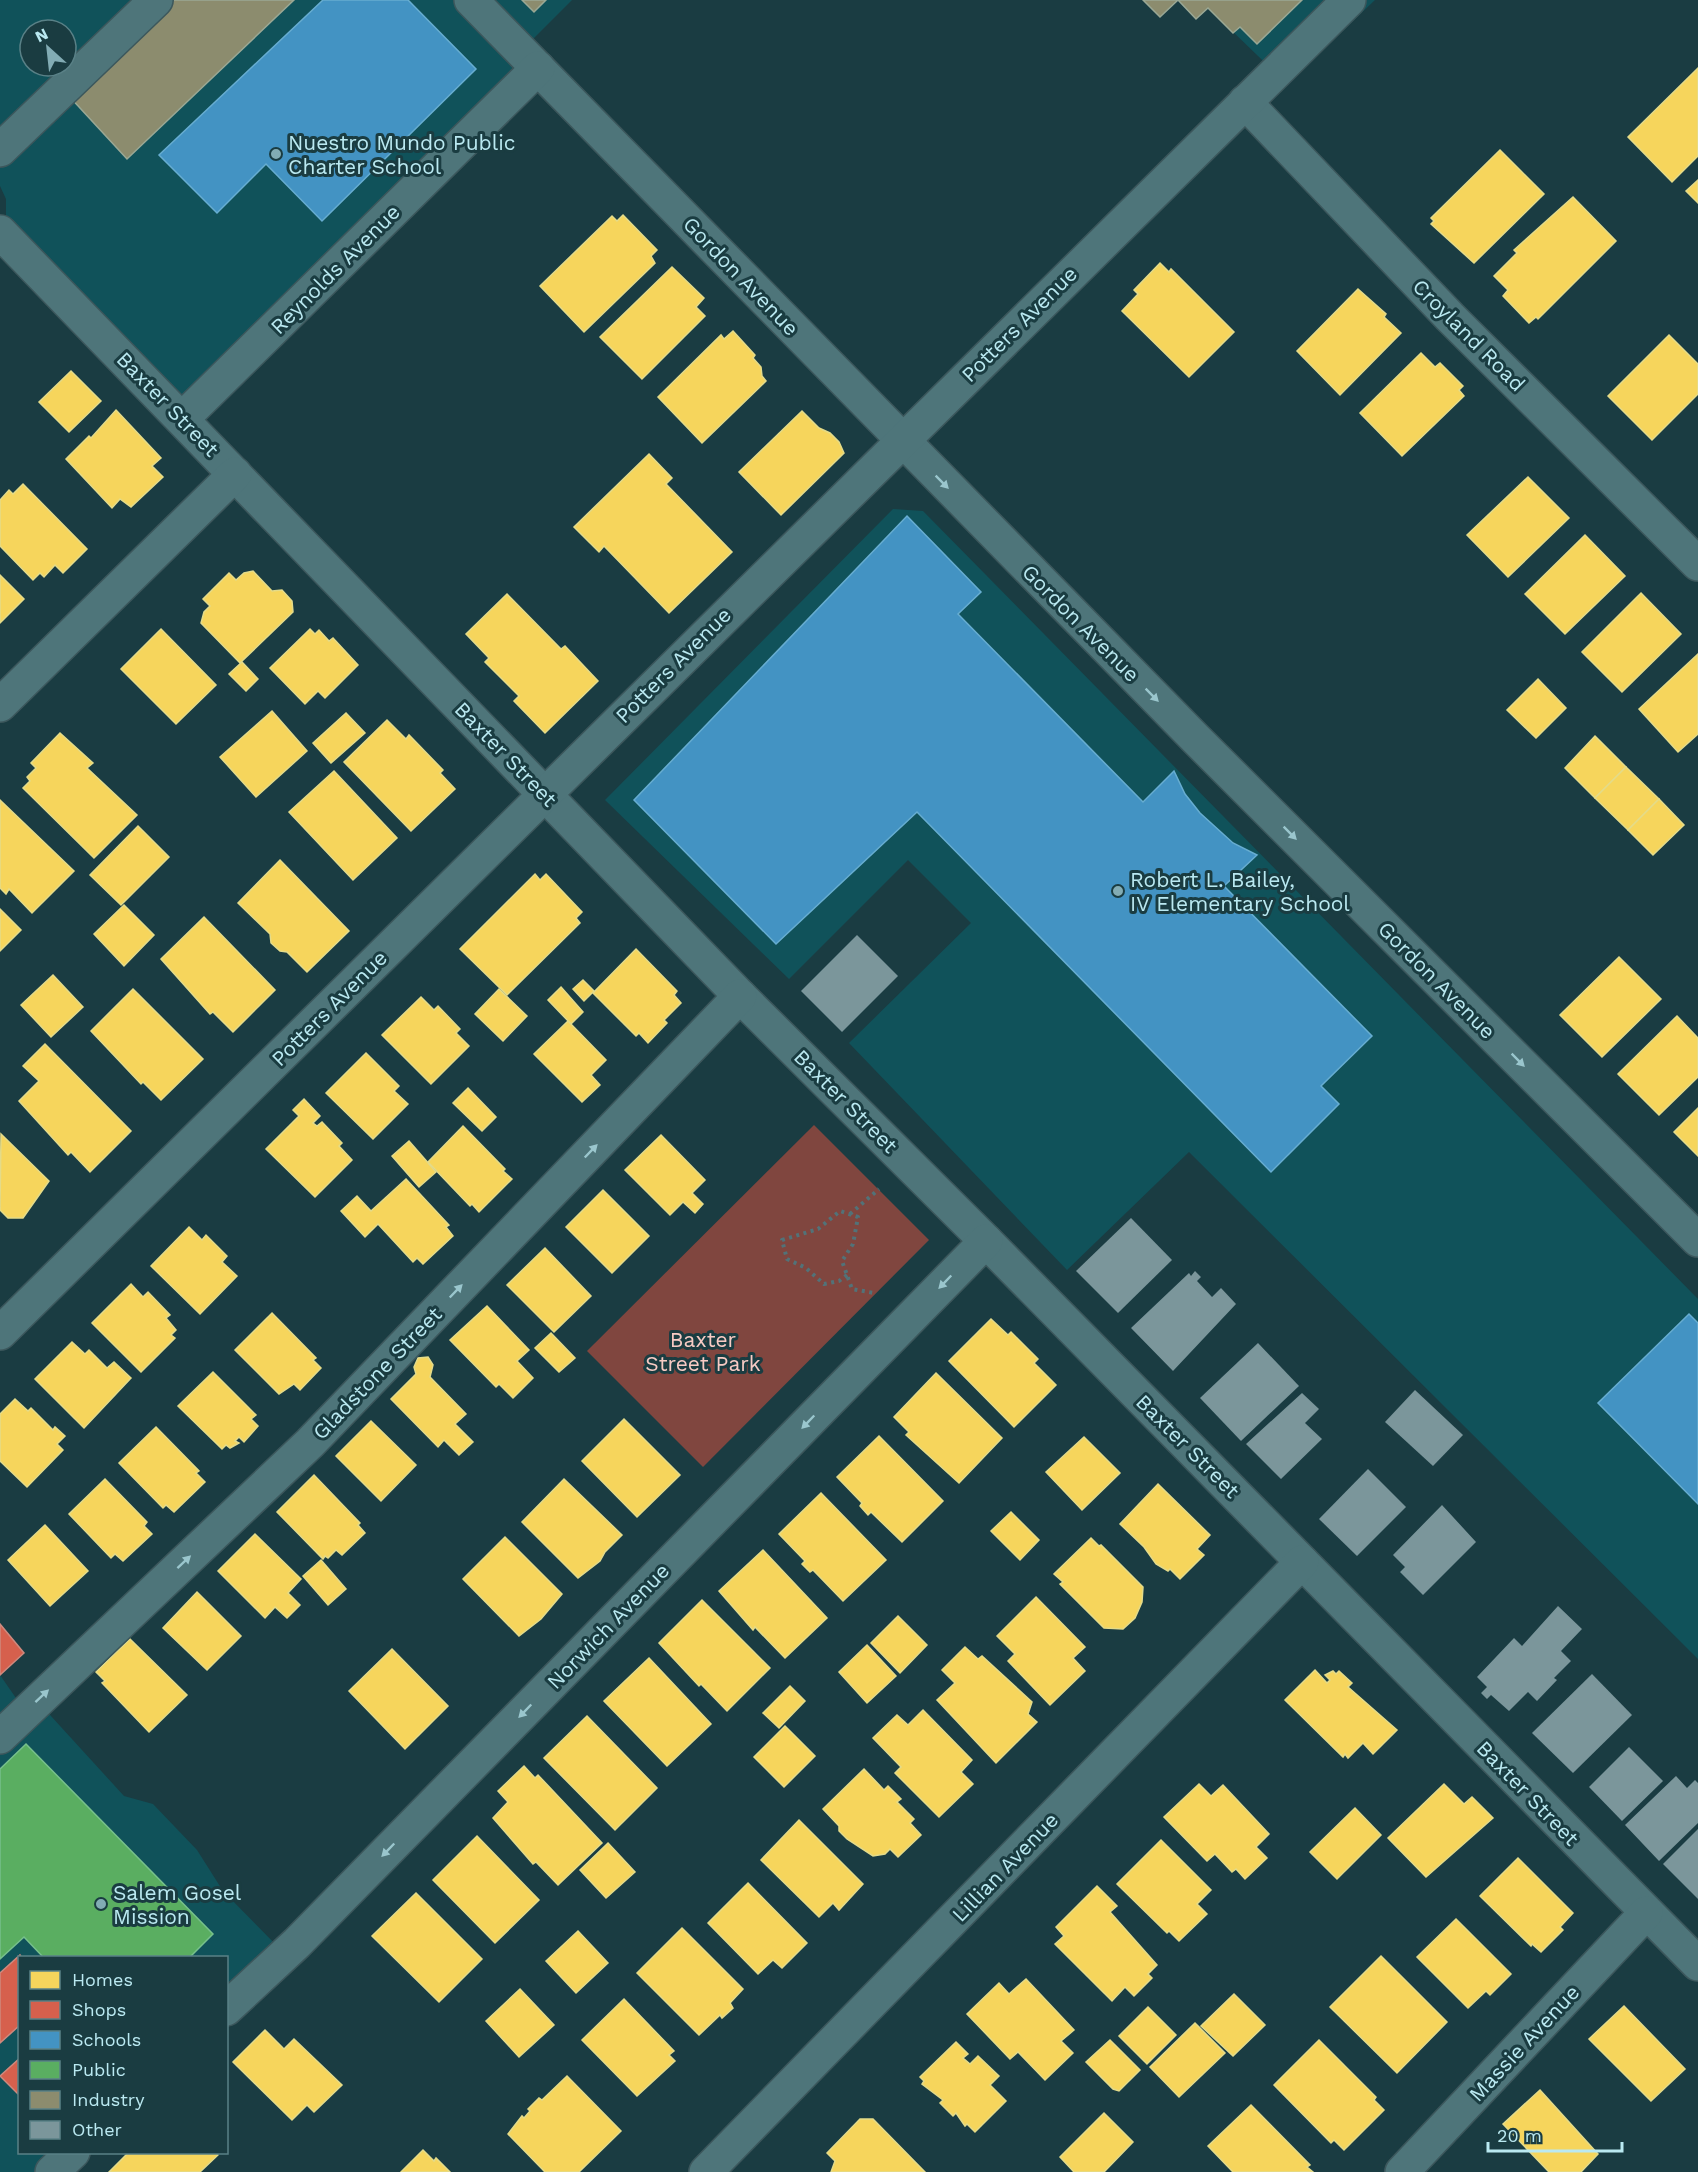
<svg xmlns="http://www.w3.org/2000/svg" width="1698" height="2172" font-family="'Work Sans',sans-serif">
<rect width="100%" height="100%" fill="#1a3c42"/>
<!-- built -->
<g fill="#10525a" fill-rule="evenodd">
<path d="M0 0H572L515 57 546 85 196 422 6 226V199L0 186ZM30 30H66V66H30Z"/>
<polygon points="1200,0 1375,0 1287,84"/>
<polygon points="893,509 923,511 1698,1299 1698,1659 1189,1152 1067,1270 849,1043 971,923 908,860 789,979 605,800"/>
<polygon points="0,1675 18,1701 40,1704 124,1796 153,1804 197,1850 223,1891 282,1951 227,2014 226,1958 20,1958 20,2152 87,2153 68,2172 0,2172"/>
</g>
<!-- green -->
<polygon fill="#80463f" points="814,1125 929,1240 703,1467 587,1351"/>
<!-- homes -->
<g fill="#f6d55c" stroke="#e4db89" stroke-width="1.5">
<polygon points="1698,68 1698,156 1672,182 1628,137"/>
<polygon points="1500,150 1544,194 1474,263 1431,224 1434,221 1431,218"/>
<polygon points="1698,180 1698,203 1686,191"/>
<polygon points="1573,197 1616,241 1538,319 1536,317 1529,323 1503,296 1508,290 1494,276 1517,253 1514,250"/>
<polygon points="623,215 657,250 651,256 655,263 584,332 540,286 612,216 617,221"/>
<polygon points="1160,263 1169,272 1171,269 1234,332 1189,377 1122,311 1138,294 1134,290"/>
<polygon points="672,267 704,298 696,307 705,316 642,379 600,337"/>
<polygon points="1358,289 1386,314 1384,317 1401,333 1340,395 1297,351"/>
<polygon points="733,331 755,355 753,358 761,367 762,376 766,381 702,443 658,397 721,335 724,339"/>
<polygon points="1669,335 1698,364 1698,394 1652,440 1608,396"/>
<polygon points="1421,353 1435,367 1440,363 1463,386 1459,390 1464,396 1402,456 1360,413"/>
<polygon points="71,371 101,401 69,432 39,402"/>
<polygon points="116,410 161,458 152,466 163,477 131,507 120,499 112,508 66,459 89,436 91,438"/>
<polygon points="802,411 819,428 830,433 839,442 844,453 781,515 739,472"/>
<polygon points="649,454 672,478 666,484 732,552 669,613 604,546 599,552 574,527"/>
<polygon points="1528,477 1569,518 1508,577 1467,535"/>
<polygon points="23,484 87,549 63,573 55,565 44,577 40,573 33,580 0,546 0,500 9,490 13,494"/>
<polygon points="1585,535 1625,576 1565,634 1525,594"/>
<polygon points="253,571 272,591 282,590 292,601 293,612 240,663 201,623 204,612 210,606 203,599 229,573 236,580 244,573"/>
<polygon points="0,575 24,599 0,623"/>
<polygon points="1641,593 1681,634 1622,692 1582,652"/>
<polygon points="507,594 561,649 565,646 598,681 545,733 514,701 519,696 485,662 489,658 466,634"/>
<polygon points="161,629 216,685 176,724 121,669"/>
<polygon points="310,629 315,634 319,630 329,641 333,638 358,665 325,698 318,691 305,704 270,668"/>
<polygon points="1698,654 1698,734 1678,752 1639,709"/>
<polygon points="242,662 258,679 246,691 229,674"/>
<polygon points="1538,679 1566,708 1536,738 1507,710"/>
<polygon points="272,711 307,751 256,797 220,757"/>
<polygon points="346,713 365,733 331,763 313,743"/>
<polygon points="387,720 406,739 409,735 443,770 440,773 455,789 411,831 344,762"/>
<polygon points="60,733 93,763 87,768 137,815 94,858 23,788 30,781 27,777 36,768 31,763"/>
<polygon points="1595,736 1626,767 1595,798 1565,768"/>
<polygon points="1626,767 1659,799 1628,830 1595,798"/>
<polygon points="334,771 397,838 353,880 289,812"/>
<polygon points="1659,799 1684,825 1653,855 1628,830"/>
<polygon points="0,800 74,871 32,913 9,889 6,894 0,888"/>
<polygon points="138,826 169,857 121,905 90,875"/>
<polygon points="280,860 349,931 307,972 287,952 280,951 271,943 270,934 238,903"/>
<polygon points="535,874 540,880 546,874 582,912 576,918 580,923 507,995 460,949"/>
<polygon points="124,905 154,935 124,966 94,934"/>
<polygon points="0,909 21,930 0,951"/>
<polygon points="204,917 275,990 233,1032 213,1012 210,1014 161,959"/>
<polygon points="636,949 677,991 674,995 681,1003 664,1020 667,1023 648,1043 639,1033 636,1036 593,993"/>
<polygon points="1619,957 1661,999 1602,1057 1560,1015"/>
<polygon points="53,975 83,1007 51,1037 21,1005"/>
<polygon points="583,980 594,991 584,1001 573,989"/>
<polygon points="561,987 583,1012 571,1024 548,1000"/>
<polygon points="133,989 203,1059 161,1100 143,1082 141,1084 91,1031"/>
<polygon points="499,989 527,1016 503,1041 475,1014"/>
<polygon points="421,997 434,1010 438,1006 460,1029 456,1033 469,1046 431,1084 382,1035"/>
<polygon points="1677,1016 1698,1038 1698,1077 1659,1115 1618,1074"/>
<polygon points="568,1021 606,1060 591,1075 600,1085 582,1102 534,1054"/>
<polygon points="45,1044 131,1131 90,1172 71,1152 68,1155 19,1101 39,1081 23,1066"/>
<polygon points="366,1053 399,1086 394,1091 408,1104 373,1139 326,1093"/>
<polygon points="468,1088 496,1117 482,1131 453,1103"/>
<polygon points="304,1099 320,1116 313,1123 317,1126 322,1122 342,1143 339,1146 352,1160 315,1197 266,1149 299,1116 293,1110"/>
<polygon points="1698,1108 1698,1156 1674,1132"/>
<polygon points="463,1126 505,1169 503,1171 512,1179 479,1212 472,1204 470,1206 428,1162"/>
<polygon points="1,1134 49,1181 23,1218 8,1218 0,1210"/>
<polygon points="661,1135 705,1180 692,1193 703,1204 695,1213 683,1202 670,1215 625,1170"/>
<polygon points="409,1141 436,1172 419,1187 392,1156"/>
<polygon points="406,1179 449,1225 446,1227 453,1236 423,1264 417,1258 413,1262 378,1224 365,1237 341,1211 357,1196 371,1211"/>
<polygon points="603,1190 649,1236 612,1273 566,1227"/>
<polygon points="189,1227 202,1240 206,1235 227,1256 222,1262 237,1276 200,1314 151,1266"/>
<polygon points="545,1248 591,1296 554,1332 507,1285"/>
<polygon points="131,1284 143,1297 148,1292 170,1315 166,1318 176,1330 171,1335 175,1338 141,1372 92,1323"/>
<polygon points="487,1306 529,1350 517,1361 533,1378 513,1398 499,1384 496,1387 450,1340"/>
<polygon points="272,1313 316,1358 313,1360 321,1368 300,1390 294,1384 279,1394 235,1350"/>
<polygon points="991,1319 1008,1335 1011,1332 1038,1359 1034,1363 1056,1385 1014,1427 949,1361"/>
<polygon points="551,1333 575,1358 559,1372 535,1348"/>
<polygon points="72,1342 85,1354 89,1350 107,1368 114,1362 131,1378 84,1428 35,1379"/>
<polygon points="428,1357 433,1365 430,1377 466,1414 455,1424 473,1442 459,1455 444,1440 438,1447 391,1399 416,1374 414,1367 418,1358"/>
<polygon points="213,1372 256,1415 251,1419 258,1426 244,1442 239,1437 235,1441 239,1443 230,1448 226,1445 222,1449 178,1406"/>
<polygon points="936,1373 1002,1438 959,1483 906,1435 909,1432 894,1417"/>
<polygon points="15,1399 28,1411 31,1408 53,1430 55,1427 65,1436 57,1444 63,1450 27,1487 0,1461 0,1414"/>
<polygon points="624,1419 680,1475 637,1517 582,1461"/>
<polygon points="371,1421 416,1465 381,1501 336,1456"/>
<polygon points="156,1427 199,1471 196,1473 205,1482 174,1512 166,1505 163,1508 119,1463"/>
<polygon points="879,1436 943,1501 902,1542 871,1512 868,1515 860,1506 862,1503 837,1477"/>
<polygon points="1084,1437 1120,1473 1082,1510 1046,1472"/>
<polygon points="314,1475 360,1523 358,1525 365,1533 342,1555 336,1550 328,1558 325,1556 323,1559 277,1512"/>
<polygon points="105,1479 147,1522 144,1526 152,1534 123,1561 115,1554 111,1558 69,1514"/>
<polygon points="564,1479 622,1535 605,1552 600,1561 578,1578 522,1522"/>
<polygon points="1158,1484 1210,1535 1197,1549 1204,1555 1180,1579 1170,1569 1168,1571 1156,1564 1144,1547 1120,1524"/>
<polygon points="821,1493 886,1560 843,1601 813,1570 810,1572 802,1564 805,1561 779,1534"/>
<polygon points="1011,1512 1039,1540 1020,1560 991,1531"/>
<polygon points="45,1525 88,1571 50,1606 8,1560"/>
<polygon points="255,1534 301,1579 288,1593 300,1605 287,1618 275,1607 265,1618 218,1571"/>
<polygon points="505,1537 562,1594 541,1619 519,1636 463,1579"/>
<polygon points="1091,1538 1099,1546 1101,1545 1143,1587 1142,1602 1135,1618 1123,1629 1104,1628 1060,1584 1063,1582 1054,1574"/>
<polygon points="763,1550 827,1618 785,1658 755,1627 753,1630 719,1591"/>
<polygon points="321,1560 346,1589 328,1605 303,1576"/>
<polygon points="197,1592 241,1636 207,1670 163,1628"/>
<polygon points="1036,1597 1085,1647 1073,1658 1085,1671 1050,1705 1008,1661 1015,1654 997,1636"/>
<polygon points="702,1600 770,1668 727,1711 701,1684 699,1686 659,1643"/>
<polygon points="898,1616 927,1645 900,1673 871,1643"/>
<polygon points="130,1639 187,1695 149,1732 102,1683 105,1681 96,1672"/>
<polygon points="867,1645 896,1676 867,1703 839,1672"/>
<polygon points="965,1647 978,1659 982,1656 1032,1702 1028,1714 1037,1722 996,1763 937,1700 955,1683 942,1670"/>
<polygon points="392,1649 448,1706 405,1749 349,1691"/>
<polygon points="649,1658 711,1724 667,1766 604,1701"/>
<polygon points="1315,1670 1327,1683 1330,1680 1325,1675 1333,1671 1336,1674 1339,1671 1352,1683 1348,1687 1397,1730 1373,1754 1363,1743 1348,1758 1345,1754 1343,1757 1285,1700"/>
<polygon points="790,1686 805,1701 779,1728 763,1713"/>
<polygon points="923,1710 972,1760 961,1772 973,1784 939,1817 895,1773 901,1767 873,1738 897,1715 908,1725"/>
<polygon points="587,1716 657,1788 615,1830 544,1758"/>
<polygon points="785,1726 815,1756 784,1787 754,1757"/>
<polygon points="524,1766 535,1778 538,1775 602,1843 558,1885 536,1862 533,1864 493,1818 508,1802 498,1791"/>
<polygon points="864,1769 884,1790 888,1786 901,1799 897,1802 914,1819 910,1823 921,1835 898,1857 890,1849 885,1854 873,1856 847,1839 839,1831 839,1826 823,1809"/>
<polygon points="1199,1784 1211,1796 1223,1785 1269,1834 1256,1847 1267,1858 1245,1879 1236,1869 1232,1872 1215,1854 1207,1861 1164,1817"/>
<polygon points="1444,1784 1464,1804 1472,1797 1493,1818 1426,1877 1388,1838"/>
<polygon points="1355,1808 1381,1835 1337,1879 1310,1852"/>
<polygon points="799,1820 863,1884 839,1910 833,1903 819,1917 761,1860"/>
<polygon points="477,1836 539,1900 495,1943 433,1880"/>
<polygon points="1161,1840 1211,1890 1197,1904 1207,1914 1179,1941 1169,1931 1167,1933 1117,1884"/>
<polygon points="608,1843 635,1872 606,1898 580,1870"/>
<polygon points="1518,1858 1573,1913 1560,1927 1563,1930 1541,1952 1532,1944 1531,1946 1480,1896"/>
<polygon points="748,1883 807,1943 782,1968 773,1960 758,1974 708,1923"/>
<polygon points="1097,1886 1117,1906 1110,1912 1157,1965 1148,1974 1152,1978 1134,1996 1125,1987 1112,2001 1055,1944 1064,1936 1056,1927"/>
<polygon points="416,1893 482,1959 439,2002 372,1936"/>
<polygon points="1456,1919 1511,1974 1490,1995 1486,1991 1468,2008 1417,1957"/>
<polygon points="682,1928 743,1989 730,2003 733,2008 722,2018 720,2015 699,2035 637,1973"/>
<polygon points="578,1931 608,1963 576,1993 546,1961"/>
<polygon points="1381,1956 1447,2022 1397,2073 1330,2007"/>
<polygon points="1026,1979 1074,2030 1061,2041 1073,2053 1045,2080 1018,2052 1010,2059 967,2014 999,1983 1009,1994"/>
<polygon points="520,1989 554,2025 519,2057 486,2021"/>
<polygon points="1234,1994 1265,2025 1233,2056 1201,2026"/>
<polygon points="624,1999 674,2051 669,2055 675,2061 637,2096 582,2040"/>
<polygon points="1624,2006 1685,2069 1651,2101 1589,2039"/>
<polygon points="1148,2007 1176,2035 1147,2064 1119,2036"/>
<polygon points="1195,2023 1225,2053 1179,2097 1150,2067"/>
<polygon points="265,2030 284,2049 294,2039 342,2085 314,2112 307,2105 292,2120 233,2062"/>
<polygon points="1110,2040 1140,2070 1119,2091 1113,2089 1086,2062"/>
<polygon points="1319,2040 1376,2097 1374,2100 1384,2110 1344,2150 1334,2140 1331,2143 1274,2085"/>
<polygon points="956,2042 968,2054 963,2058 970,2064 978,2056 999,2076 990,2085 1006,2101 975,2132 967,2124 965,2126 956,2113 953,2116 940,2103 943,2100 922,2084 924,2081 920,2077"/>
<polygon points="567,2076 621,2131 579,2172 545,2172 508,2134 522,2116 524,2118 530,2111 528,2109 539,2098 542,2100"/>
<polygon points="1540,2090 1598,2154 1581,2172 1549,2172 1503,2124"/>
<polygon points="1251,2105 1310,2165 1307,2167 1313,2172 1233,2172 1208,2146"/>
<polygon points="1104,2113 1133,2142 1104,2172 1074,2172 1060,2157"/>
<polygon points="860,2119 873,2119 925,2172 831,2172 835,2161 827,2153"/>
<polygon points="423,2150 434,2161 436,2158 450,2172 401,2172"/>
<polygon points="129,2152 216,2152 218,2155 200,2172 109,2172"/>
</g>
<!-- shops -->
<g fill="#d6604d" stroke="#ce897e" stroke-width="1.5">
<polygon points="0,1624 24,1653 0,1675"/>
<polygon points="20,1955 22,1958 20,1958 20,2025 0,2043 0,1973"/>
<polygon points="20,2058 20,2096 0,2076"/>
</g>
<!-- schools -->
<g fill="#4393c3" stroke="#67add1" stroke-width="1.5">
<polygon points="323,0 408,0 476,69 322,221 266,164 217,213 159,155"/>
<polygon points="907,516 981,592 958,614 1143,802 1174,771 1185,794 1200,813 1233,843 1257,855 1224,886 1372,1036 1321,1086 1339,1104 1271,1172 917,812 776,944 634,800"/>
<polygon points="1689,1314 1698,1323 1698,1504 1598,1403"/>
</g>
<!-- public -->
<polygon fill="#5aae61" stroke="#77c08c" stroke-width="1.5" points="26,1744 213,1934 189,1958 44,1958 24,1937 0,1959 0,1769"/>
<!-- industry -->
<g fill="#8c8c6e" stroke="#9aa895" stroke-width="1.5">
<polygon points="171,0 294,0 127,159 68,95"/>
<polygon points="522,0 546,0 534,12"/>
<polygon points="1143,0 1302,0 1257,44 1240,27 1233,33 1208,8 1196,19 1178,0 1160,17"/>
</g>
<!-- building -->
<g fill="#7b969b">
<polygon points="857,935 898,976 842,1032 801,991"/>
<polygon points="1131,1218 1172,1260 1118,1313 1076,1271"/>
<polygon points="1195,1271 1201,1277 1197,1281 1212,1297 1221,1288 1236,1304 1173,1371 1131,1328 1189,1273 1191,1276"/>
<polygon points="1258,1343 1299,1386 1241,1441 1200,1398"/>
<polygon points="1415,1390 1463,1435 1433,1466 1385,1422"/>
<polygon points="1302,1393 1319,1409 1305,1423 1322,1439 1281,1479 1246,1444"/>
<polygon points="1368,1469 1406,1507 1357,1556 1319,1519"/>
<polygon points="1442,1505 1476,1542 1423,1595 1400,1572 1405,1567 1393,1555"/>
<polygon points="1558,1606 1582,1629 1561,1651 1571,1661 1554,1678 1557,1680 1537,1701 1528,1692 1509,1711 1491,1695 1487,1699 1481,1693 1487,1687 1477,1677 1514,1638 1522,1646"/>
<polygon points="1592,1674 1632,1715 1573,1773 1532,1733"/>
<polygon points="1629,1747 1663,1781 1622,1821 1589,1787"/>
<polygon points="1676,1776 1687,1788 1695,1780 1698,1783 1698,1823 1659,1861 1625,1825"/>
<polygon points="1698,1829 1698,1899 1663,1864"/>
</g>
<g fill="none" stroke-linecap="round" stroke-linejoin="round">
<defs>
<g id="minor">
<polyline points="471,0 1195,738 1698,1240"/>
<polyline points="1245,102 1450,317 1698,564"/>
<polyline points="0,150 156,0"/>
<polyline points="0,232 740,996 986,1241 1698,1964"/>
<polyline points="183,418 538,68"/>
<polyline points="0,705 235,474"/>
<polyline points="0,1333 1349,0"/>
<polyline points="0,1737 310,1443 740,996"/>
<polyline points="226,2009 297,1943 986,1241"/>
<polyline points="52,2172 73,2152"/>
<polyline points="706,2172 1302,1562"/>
<polyline points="1402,2172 1646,1913"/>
</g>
</defs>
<!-- minor casing -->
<use href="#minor" stroke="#3c575c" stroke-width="36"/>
<!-- path -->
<g stroke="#527278" stroke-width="4" stroke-dasharray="3 4.5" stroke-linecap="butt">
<polyline points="850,1214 879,1189"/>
<polyline points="847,1275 839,1281 824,1284 806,1268 787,1259 782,1240 818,1229 840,1211 858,1217 853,1244 842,1261 852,1289 874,1293"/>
</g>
<!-- minor -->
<use href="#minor" stroke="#4e757a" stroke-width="33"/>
</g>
<!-- one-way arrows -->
<defs><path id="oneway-solid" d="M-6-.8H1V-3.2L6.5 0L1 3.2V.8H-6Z" transform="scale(1.5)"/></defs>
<g fill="#9ac6cd">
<use href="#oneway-solid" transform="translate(942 482) rotate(45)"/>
<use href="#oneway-solid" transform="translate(1152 695) rotate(45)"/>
<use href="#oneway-solid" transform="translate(1290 833) rotate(45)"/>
<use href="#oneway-solid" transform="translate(1518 1060) rotate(45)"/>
<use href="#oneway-solid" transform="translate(591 1151) rotate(-46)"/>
<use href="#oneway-solid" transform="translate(945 1282) rotate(134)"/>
<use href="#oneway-solid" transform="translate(456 1291) rotate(-46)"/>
<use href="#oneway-solid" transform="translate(808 1422) rotate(134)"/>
<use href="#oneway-solid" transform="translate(184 1562) rotate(-43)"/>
<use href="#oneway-solid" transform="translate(42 1696) rotate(-43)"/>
<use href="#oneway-solid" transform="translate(525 1711) rotate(134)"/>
<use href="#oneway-solid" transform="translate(388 1850) rotate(134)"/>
</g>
<!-- markers -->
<g fill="#82acb4" stroke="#1a3c41" stroke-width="2">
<circle cx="276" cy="154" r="6"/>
<circle cx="1118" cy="891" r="6"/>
<circle cx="101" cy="1904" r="6"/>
</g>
<g text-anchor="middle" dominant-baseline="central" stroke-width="6" stroke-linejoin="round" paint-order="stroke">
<!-- poi labels -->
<g font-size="21" fill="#bae9f1" stroke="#1a3c41" text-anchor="start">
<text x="288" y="142">Nuestro Mundo Public<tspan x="288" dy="24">Charter School</tspan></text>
<text x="1130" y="879">Robert L. Bailey,<tspan x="1130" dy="24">IV Elementary School</tspan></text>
<text x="113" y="1892">Salem Gosel<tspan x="113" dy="24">Mission</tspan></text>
</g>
<!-- street labels -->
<g font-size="21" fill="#bae9f1" stroke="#1a3c41">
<text transform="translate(335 269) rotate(-45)">Reynolds Avenue</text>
<text transform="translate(741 276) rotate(46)">Gordon Avenue</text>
<text transform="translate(1019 324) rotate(-45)">Potters Avenue</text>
<text transform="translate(1469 335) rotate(45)">Croyland Road</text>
<text transform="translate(168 404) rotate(46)">Baxter Street</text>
<text transform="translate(1081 623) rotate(45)">Gordon Avenue</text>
<text transform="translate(673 665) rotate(-45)">Potters Avenue</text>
<text transform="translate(506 754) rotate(46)">Baxter Street</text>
<text transform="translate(1437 980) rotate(45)">Gordon Avenue</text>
<text transform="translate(329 1008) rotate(-45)">Potters Avenue</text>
<text transform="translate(846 1101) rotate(45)">Baxter Street</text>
<text transform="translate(377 1373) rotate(-46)">Gladstone Street</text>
<text transform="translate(1188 1446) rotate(45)">Baxter Street</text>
<text transform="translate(608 1626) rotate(-46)">Norwich Avenue</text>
<text transform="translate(1528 1793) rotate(46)">Baxter Street</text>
<text transform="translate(1005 1867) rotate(-46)">Lillian Avenue</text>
<text transform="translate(1524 2043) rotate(-47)">Massie Avenue</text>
</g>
<!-- park labels -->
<g font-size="21" fill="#f8cbc4" stroke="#1a3c41">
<text x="703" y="1339">Baxter<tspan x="703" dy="24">Street Park</tspan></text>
</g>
</g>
<!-- legend -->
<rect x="18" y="1956" width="210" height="198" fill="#1a3c41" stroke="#5a8187" stroke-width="1.5"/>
<rect x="30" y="1971" width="30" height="18" fill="#f6d55c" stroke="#5a8187" stroke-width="1.5"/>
<text x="72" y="1986" font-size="18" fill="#bae9f1">Homes</text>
<rect x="30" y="2001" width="30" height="18" fill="#d6604d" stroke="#5a8187" stroke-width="1.5"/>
<text x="72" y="2016" font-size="18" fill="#bae9f1">Shops</text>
<rect x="30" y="2031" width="30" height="18" fill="#4393c3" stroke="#5a8187" stroke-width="1.5"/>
<text x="72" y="2046" font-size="18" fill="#bae9f1">Schools</text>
<rect x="30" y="2061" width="30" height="18" fill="#5aae61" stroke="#5a8187" stroke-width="1.5"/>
<text x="72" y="2076" font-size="18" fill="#bae9f1">Public</text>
<rect x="30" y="2091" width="30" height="18" fill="#8c8c6e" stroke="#5a8187" stroke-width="1.5"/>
<text x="72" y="2106" font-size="18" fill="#bae9f1">Industry</text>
<rect x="30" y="2121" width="30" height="18" fill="#7b969b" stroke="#5a8187" stroke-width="1.5"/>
<text x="72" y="2136" font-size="18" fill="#bae9f1">Other</text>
<!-- north arrow -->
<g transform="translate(48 48) rotate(333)"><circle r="28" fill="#1a3c41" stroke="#5a8187" stroke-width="1.5"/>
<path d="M0-4.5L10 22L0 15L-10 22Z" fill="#82acb4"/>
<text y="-9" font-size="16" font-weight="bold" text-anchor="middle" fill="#bae9f1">N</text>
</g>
<!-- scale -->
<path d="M1488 2142v9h134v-9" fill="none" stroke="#bae9f1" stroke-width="3"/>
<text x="1497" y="2142" font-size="18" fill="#bae9f1" stroke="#1a3c41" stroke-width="4.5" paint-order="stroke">20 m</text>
</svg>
